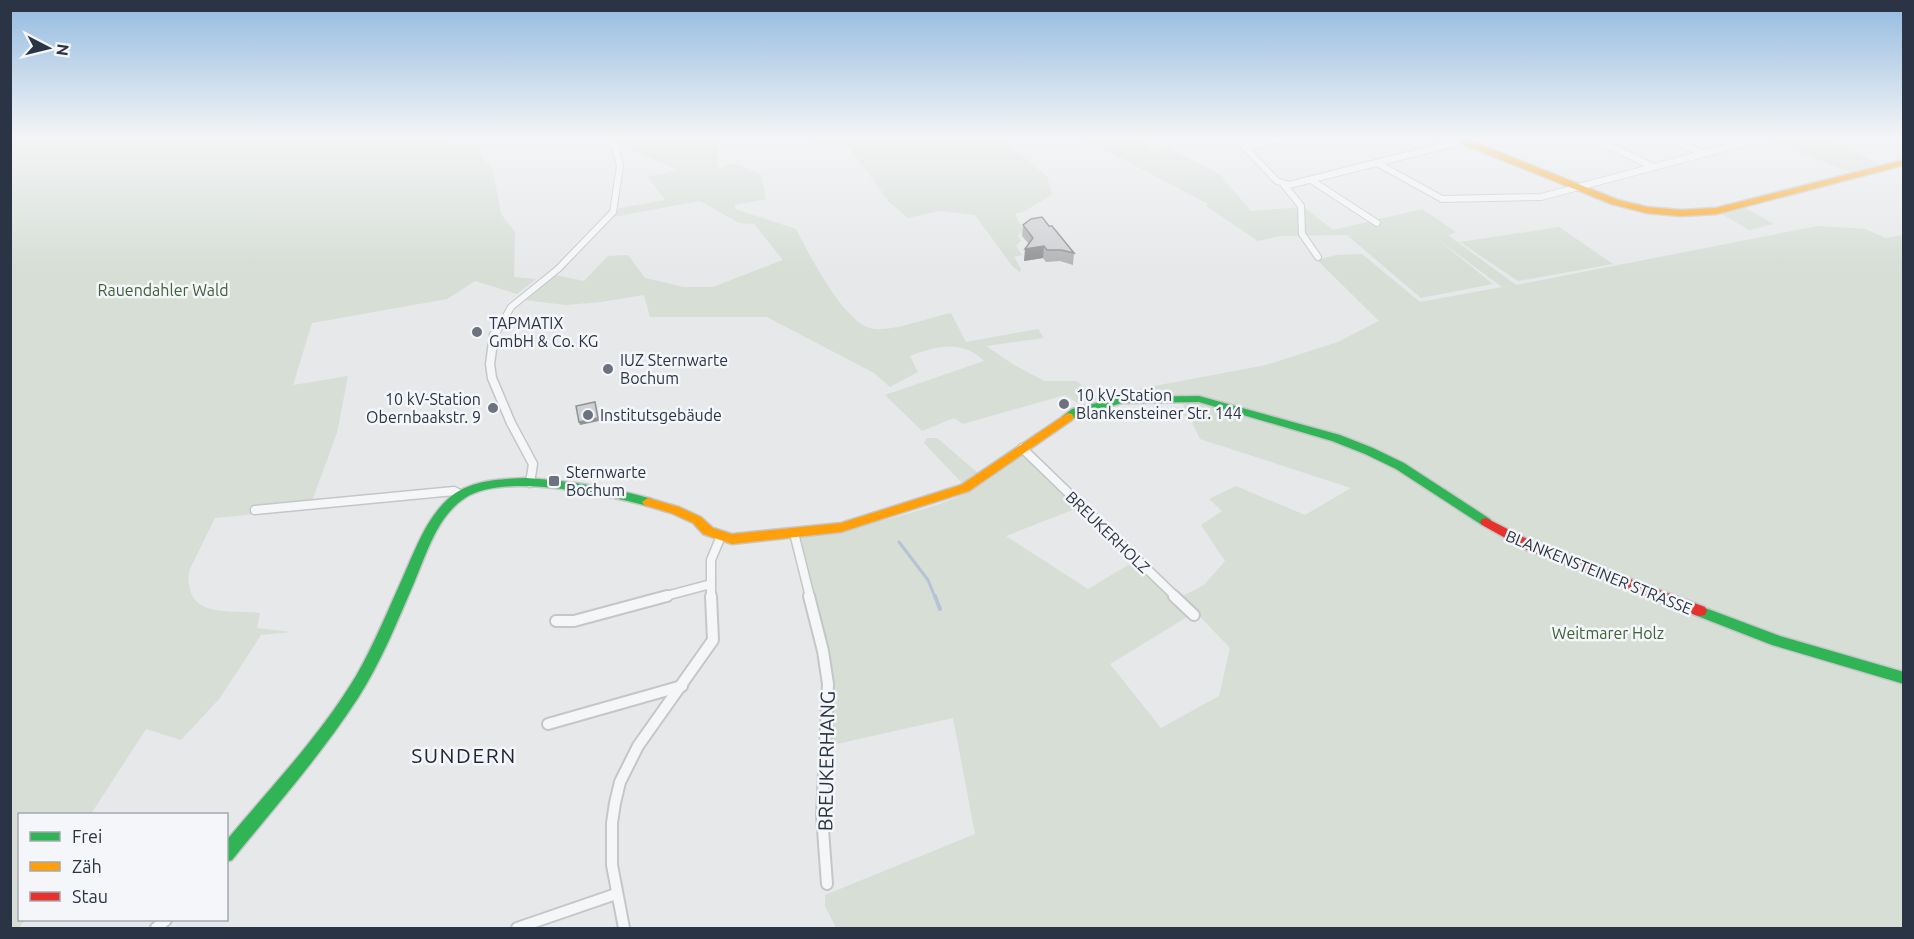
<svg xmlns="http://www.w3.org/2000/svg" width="1914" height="939" font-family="Ubuntu,sans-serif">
<rect width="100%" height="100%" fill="#e6e8ea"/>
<!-- green -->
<g fill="#d6ded6">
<path d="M10 138H418L479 147 482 157 493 170 501 214 515 232 514 277 536 279 517 294 475 281 447 299 312 323 293 385 348 376 337 433 309 509 215 518 189 571C184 620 228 609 260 613L257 628 291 632 261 635 220 698 181 740 146 729 91 814H20V920H25L19 928H10Z"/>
<path d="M612 138H717C720 149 715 159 720 169L733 163 761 174 766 199 735 205V209L796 229C809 254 845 326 874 329 896 331 927 318 951 313L966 342 1038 329 1044 338 986 346 1014 365 1044 381H1077L1097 399 1079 404 1065 395 963 424 954 418 922 431 885 395 984 361C962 339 936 346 910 356L918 372 890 387 874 373 767 317H650L644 295 601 302 566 305 524 300 555 275 584 281 608 256 628 255 645 278 684 287H713L783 260 754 224 739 223 700 201 613 217 619 208 665 200 648 177 678 170 616 143Z"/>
<polygon points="807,138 999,138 1047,176 1052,195 1023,212 1015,213 1023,230 1018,236 1021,240 1016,246 1022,255 1014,257 1021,269 1020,272 1013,267 975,215 939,211 908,218 889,202 846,143 821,150"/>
<path d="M1076 138H1135L1153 150 1168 148 1219 174 1251 211 1304 207 1333 230 1422 209 1456 232 1448 235 1516 285 1818 226 1865 229 1886 238 1903 235V928H836L825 906V895L975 834 953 718 832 745 834 690 827 643 798 541 801 536C851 528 925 514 970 491 988 481 1005 465 1022 453L1080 507 1006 536 1088 589 1135 561 1192 614 1110 664 1161 728 1219 696 1230 648 1181 597 1204 585 1225 561 1201 525 1222 511 1209 499 1236 486 1305 515 1351 488 1200 439 1191 420 1188 421 1182 413 1168 415 1165 410 1183 407 1185 409 1182 401 1127 404 1112 394 1266 365 1338 342 1379 321 1317 260 1336 255 1362 254 1420 302 1502 287 1437 239 1493 284 1421 298 1347 235 1280 236 1258 241 1206 206 1208 204 1113 154Z"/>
<polygon points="1765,138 1814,138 1825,142 1833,142 1880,164 1849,172"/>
<polygon points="1745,208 1774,224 1749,230 1720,213"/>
<polygon points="1559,227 1613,264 1518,281 1460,242"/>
<polygon points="927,438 937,438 978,473 962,483 924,443"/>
</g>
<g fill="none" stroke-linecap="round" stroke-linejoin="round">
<!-- stream-far1 -->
<polyline stroke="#b4c4d5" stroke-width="3" points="899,542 928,580 935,597"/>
<!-- stream -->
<polyline stroke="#b4c4d5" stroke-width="4" points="935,596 940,609"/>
<defs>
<g id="street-far2">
<polyline points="1236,138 1277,181 1289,185 1475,138"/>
<polyline points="1594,138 1653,167"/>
<polyline points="1668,138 1702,153"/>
<polyline points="1245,147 1284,138"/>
<polyline points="1377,163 1442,199 1541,197 1748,142"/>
<polyline points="1311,180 1377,223"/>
<polyline points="1284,185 1301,206 1302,234 1318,257"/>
<polyline points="494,337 511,307 558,269 613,212 620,166 615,146 609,138"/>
</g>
<g id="street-far1">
<polyline points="494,335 490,364 492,378 511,423 533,464 530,483"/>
<polyline points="1022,448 1176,597"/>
<polyline points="255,510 454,491 461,495"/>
<polyline points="794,533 810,597"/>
<polyline points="662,597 711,584"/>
<polyline points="711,597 711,560 721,536"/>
</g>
<g id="street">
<polyline points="809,596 823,651 828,684 822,816 827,884"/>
<polyline points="1174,596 1194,615"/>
<polyline points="556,621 574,621 667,596"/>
<polyline points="548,724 682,686"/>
<polyline points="156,928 166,920"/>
<polyline points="517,928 616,894"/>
<polyline points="624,928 612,865 612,823 615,803 620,782 638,746 713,640 711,596"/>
</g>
<g id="fast">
<polygon points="1199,396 1340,435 1373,448 1404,463 1490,519 1492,522 1490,525 1482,525 1396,469 1365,454 1332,441 1199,402 1122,403 1080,415 1068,421 1062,417 1072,409 1122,397"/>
<path d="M526 478C569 481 611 487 652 499L654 502 648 506C604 495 505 472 465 498 437 516 426 555 414 583 397 622 381 662 358 698 321 755 275 807 232 860L226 862V841C271 787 320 736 356 676 374 645 388 610 403 577 415 550 426 519 448 499 469 480 499 479 526 478Z"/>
<polygon points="1700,606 1780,636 1904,672 1904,684 1772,645 1695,615 1693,611 1695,607"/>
</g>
<g id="slow">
<polygon points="1460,139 1466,139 1618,200 1647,207 1681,210 1716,208 1904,160 1904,165 1716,214 1681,216 1647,213 1612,204 1460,143"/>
<polygon points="1068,413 1072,414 1074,417 1072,420 969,491 841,532 732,544 703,534 693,523 671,513 644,505 642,502 648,498 679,507 701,517 713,528 732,534 841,523 961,485"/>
</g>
<polygon id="jam" points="1486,518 1537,544 1705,607 1707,611 1705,615 1700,616 1695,615 1527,550 1482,525 1480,522 1482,519"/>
</defs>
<!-- street-far2 casing -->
<use href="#street-far2" stroke="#c4c6c8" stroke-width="8"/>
<!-- street-far1 casing -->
<use href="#street-far1" stroke="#c4c6c8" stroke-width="11"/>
<!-- street casing -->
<use href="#street" stroke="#c4c6c8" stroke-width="14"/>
<!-- fast casing -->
<use href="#fast" stroke="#c4c6c8" stroke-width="3"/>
<!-- slow casing -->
<use href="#slow" stroke="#c4c6c8" stroke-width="3"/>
<!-- jam casing -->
<use href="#jam" stroke="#c4c6c8" stroke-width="3"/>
<!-- street-far2 -->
<use href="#street-far2" stroke="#f5f6f7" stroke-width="6"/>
<!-- street-far1 -->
<use href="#street-far1" stroke="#f5f6f7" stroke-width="8"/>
<!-- street -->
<use href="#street" stroke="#f5f6f7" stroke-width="10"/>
<!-- fast -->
<use href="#fast" fill="#30b455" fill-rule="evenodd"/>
<!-- slow -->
<use href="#slow" fill="#ff9f0a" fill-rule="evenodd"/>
<!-- jam -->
<use href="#jam" fill="#e5322d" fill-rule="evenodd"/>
</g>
<!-- wall -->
<polygon fill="#b1b3b5" points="1023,225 1049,226 1074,253 1073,265 1060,261 1046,262 1043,258 1024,261 1029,244 1022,236"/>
<!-- shaded-wall -->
<g fill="#909294">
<polygon points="1044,246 1043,258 1024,261 1025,249"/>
<polygon points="595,402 599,421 580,425 579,422"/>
</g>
<!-- building -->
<g fill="#ced0d3" stroke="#909294" stroke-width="1.5">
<polygon points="1042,217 1049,226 1052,226 1074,253 1061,250 1047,250 1044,246 1025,249 1033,238 1023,225 1031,219"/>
<polygon points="595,402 598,418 579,422 576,406"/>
</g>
<!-- sky -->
<linearGradient id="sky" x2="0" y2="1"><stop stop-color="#93bae0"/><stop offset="0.51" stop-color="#f4f5f6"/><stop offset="1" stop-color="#f4f5f6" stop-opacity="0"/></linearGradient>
<rect width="1914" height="269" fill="url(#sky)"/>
<!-- markers -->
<g fill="#6c737f" stroke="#f4f6f9" stroke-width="2">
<circle cx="477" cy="332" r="6"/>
<circle cx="608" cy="369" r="6"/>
<circle cx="1064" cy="404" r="6"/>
<circle cx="493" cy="408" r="6"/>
<circle cx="588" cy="415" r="6"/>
<rect x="548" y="475" width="12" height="12" rx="3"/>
</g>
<g text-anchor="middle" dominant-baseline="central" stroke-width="5" stroke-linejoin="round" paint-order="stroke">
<!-- park labels -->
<g font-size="16" fill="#3f6138" stroke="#f4f6f9">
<text x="163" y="290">Rauendahler Wald</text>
<text x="1608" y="633">Weitmarer Holz</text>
</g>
<!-- poi labels -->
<g font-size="16" fill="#2b3445" stroke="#f4f6f9" text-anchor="start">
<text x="489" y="323">TAPMATIX<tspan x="489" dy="18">GmbH &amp; Co. KG</tspan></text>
<text x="620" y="360">IUZ Sternwarte<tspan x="620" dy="18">Bochum</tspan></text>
<text x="1076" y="395">10 kV-Station<tspan x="1076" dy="18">Blankensteiner Str. 144</tspan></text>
<text x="481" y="399" text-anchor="end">10 kV-Station<tspan x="481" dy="18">Obernbaakstr. 9</tspan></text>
<text x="600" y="415">Institutsgebäude</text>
<text x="566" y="472">Sternwarte<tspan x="566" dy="18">Bochum</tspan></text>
</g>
<!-- street labels -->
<g font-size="16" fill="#2b3445" stroke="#f4f6f9">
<text transform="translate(1108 532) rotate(44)">BREUKERHOLZ</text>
<text transform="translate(1599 572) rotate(22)">BLANKENSTEINER STRASSE</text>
</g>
<!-- near-street labels -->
<g font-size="20" fill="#2b3445" stroke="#f4f6f9">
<text transform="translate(826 761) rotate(-89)">BREUKERHANG</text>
</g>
<!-- near-neighbourhood labels -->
<g font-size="21" letter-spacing="1.5" fill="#1d2536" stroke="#f4f6f9">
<text x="464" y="755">SUNDERN</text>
</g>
</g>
<!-- border -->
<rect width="1914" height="939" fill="none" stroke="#2b3445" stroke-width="24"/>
<!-- legend -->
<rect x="18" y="813" width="210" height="108" fill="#f4f6f9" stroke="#a4a8b1" stroke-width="1.5"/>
<rect x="30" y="832" width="30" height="9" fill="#30b455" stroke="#a4a8b1" stroke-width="1.5"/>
<text x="72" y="843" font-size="18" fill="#2b3445">Frei</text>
<rect x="30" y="862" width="30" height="9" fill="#ff9f0a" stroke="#a4a8b1" stroke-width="1.5"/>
<text x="72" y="873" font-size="18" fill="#2b3445">Zäh</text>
<rect x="30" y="892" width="30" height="9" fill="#e5322d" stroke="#a4a8b1" stroke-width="1.5"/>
<text x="72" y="903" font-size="18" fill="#2b3445">Stau</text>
<!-- north arrow -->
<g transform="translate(48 48) rotate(97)" stroke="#f4f6f9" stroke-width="4.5" paint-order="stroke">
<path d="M0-4.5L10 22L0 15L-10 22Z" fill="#2b3445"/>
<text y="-9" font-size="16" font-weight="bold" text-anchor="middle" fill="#2b3445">N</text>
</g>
</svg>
